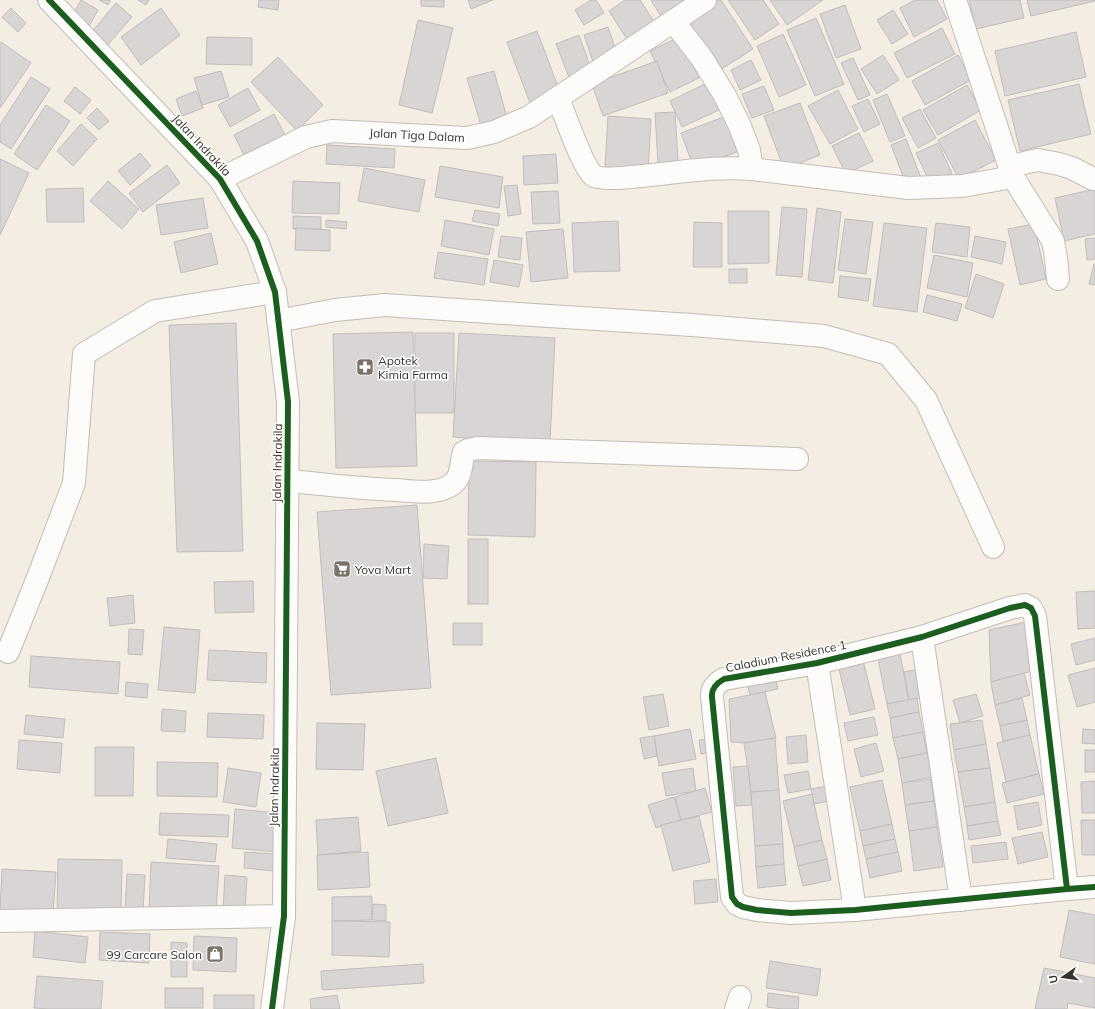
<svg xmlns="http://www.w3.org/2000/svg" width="1095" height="1009" font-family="Mulish,sans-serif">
<rect width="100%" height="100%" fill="#f4ede4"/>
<!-- building -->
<g fill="#dad5d5" stroke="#c1bdbc">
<polygon points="81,0 98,10 88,28 71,18"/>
<polygon points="99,0 110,0 108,5"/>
<polygon points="138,0 149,0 146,5"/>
<polygon points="259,0 279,0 278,10 258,7"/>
<polygon points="421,0 444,0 444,7 421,6"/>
<polygon points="468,0 493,0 471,9"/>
<polygon points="591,0 596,0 604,13 584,25 575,10"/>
<polygon points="625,0 640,0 657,26 630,44 609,11"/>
<polygon points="651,0 690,0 662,18"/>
<polygon points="715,0 721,0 753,49 720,70 687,19"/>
<polygon points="728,0 763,0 779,24 755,40"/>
<polygon points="770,0 823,0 787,25"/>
<polygon points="915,0 937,0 947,19 914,37 900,8"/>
<polygon points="969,0 1020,0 1024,18 976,29"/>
<polygon points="1027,0 1095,0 1095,1 1031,16"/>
<polygon points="116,3 132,17 105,48 90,34"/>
<polygon points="845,5 861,49 836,58 820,14"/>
<polygon points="11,8 26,23 18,32 2,17"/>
<polygon points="161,8 180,35 141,65 121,37"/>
<polygon points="893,10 908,34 892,44 877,20"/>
<polygon points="816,18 844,84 815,96 787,30"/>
<polygon points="418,20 453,28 432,113 399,105"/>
<polygon points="608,27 617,54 593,62 584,35"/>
<polygon points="942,28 955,54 907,78 894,53"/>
<polygon points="537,31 560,92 530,103 507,42"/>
<polygon points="1076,32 1086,77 1005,96 995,51"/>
<polygon points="783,34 806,85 779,97 757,46"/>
<polygon points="579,35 592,72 570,80 556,44"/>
<polygon points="207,37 252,38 252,65 206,64"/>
<polygon points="679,37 699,78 670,92 650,51"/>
<polygon points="1,42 31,63 0,108 0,43"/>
<polygon points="883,55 899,80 877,94 861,69"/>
<polygon points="958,55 971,80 925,105 912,81"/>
<polygon points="278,57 323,105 297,131 251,82"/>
<polygon points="853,58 870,95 858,100 841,63"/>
<polygon points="751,60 761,80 740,90 731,70"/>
<polygon points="657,61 668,93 603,116 592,84"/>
<polygon points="221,71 229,97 202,105 194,78"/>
<polygon points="494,71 507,118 481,126 467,78"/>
<polygon points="31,77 50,89 11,149 0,142 0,125"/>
<polygon points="707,83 719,110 682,127 670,101"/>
<polygon points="1079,84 1091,134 1020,151 1008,100"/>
<polygon points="967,85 981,110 938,135 923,110"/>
<polygon points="764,86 774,110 752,118 742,94"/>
<polygon points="75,87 91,100 80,114 64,101"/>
<polygon points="248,88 260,110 230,127 218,105"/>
<polygon points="838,90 858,129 830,144 808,106"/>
<polygon points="196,91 203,108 182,116 176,99"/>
<polygon points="887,94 905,136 890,142 873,100"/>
<polygon points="868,99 880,124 864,132 852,106"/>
<polygon points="800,103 820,155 784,169 764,116"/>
<polygon points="46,105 70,121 37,170 14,154"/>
<polygon points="97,108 109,121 99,130 87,118"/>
<polygon points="920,109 936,138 918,148 902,118"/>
<polygon points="675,112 678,162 658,164 655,113"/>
<polygon points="274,114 286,137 246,159 234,135"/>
<polygon points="729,115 742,150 694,168 681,133"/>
<polygon points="608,116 651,119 648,170 605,167"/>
<polygon points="975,120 996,160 959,179 938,140"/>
<polygon points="81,124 97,139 73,166 57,151"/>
<polygon points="859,133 873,161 846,174 832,146"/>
<polygon points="906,139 921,178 906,184 891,145"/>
<polygon points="938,143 952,173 930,183 916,153"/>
<polygon points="327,145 395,149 394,168 326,164"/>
<polygon points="140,153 151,166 130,185 118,171"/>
<polygon points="556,154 558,183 524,185 523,156"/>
<polygon points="0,159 29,173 0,235"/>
<polygon points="167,165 180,183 143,212 129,193"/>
<polygon points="440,166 503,177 499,208 435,197"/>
<polygon points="364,168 425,180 419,212 358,201"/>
<polygon points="108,181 139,209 122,229 90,201"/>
<polygon points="293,181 340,183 339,214 292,213"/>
<polygon points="517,185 521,214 508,216 504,186"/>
<polygon points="83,188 84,222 47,222 46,189"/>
<polygon points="1095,189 1095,234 1064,241 1055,198"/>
<polygon points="558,191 560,223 533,224 531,192"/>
<polygon points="203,198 208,228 161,235 156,205"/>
<polygon points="782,207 807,209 802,277 776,275"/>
<polygon points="817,208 841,212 833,283 808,280"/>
<polygon points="475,210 500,214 498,226 472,221"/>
<polygon points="728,211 769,211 769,263 728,264"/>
<polygon points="293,216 321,217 321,229 293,229"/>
<polygon points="845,219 873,222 866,274 838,270"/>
<polygon points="326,220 347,222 346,229 326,227"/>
<polygon points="445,220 494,229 489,255 441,246"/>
<polygon points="618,221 620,271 574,272 572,223"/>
<polygon points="694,222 722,223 722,267 693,267"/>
<polygon points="884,223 927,228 917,312 873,306"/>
<polygon points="936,223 970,227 967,257 932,252"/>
<polygon points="1034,224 1046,279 1020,285 1008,229"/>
<polygon points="296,228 330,230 330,251 295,250"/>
<polygon points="563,229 568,278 531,282 526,232"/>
<polygon points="211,233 218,264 181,273 174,242"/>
<polygon points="501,236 522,238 520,260 498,257"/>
<polygon points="975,236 1006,242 1002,264 971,257"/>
<polygon points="1095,238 1095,259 1087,260 1085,239"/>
<polygon points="438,252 488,259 484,285 434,278"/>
<polygon points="934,255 973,263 967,297 927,288"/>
<polygon points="494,260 523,265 519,287 490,282"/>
<polygon points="1094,264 1095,264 1095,285 1089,284"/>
<rect x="729" y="269" width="18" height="14"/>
<polygon points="976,274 1004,284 993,318 965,308"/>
<polygon points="840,276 871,279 868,301 838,297"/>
<polygon points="927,295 962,304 957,321 923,312"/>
<polygon points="236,323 243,551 177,552 169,325"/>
<polygon points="413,332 417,466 336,468 333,334"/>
<rect x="415" y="333" width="39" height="80"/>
<polygon points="459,333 555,338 550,443 453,437"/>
<polygon points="469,461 536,462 535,537 468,535"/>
<polygon points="417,505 431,688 331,695 317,512"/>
<rect x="468" y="539" width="20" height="65"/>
<polygon points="424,544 449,546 447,579 423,578"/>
<polygon points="253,581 254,612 215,613 214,582"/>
<polygon points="1095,591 1095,628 1078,629 1076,592"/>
<polygon points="133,595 135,623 110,626 107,598"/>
<polygon points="1026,622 1032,671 991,682 989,630"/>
<rect x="453" y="623" width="29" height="22"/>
<polygon points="164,627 200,630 195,693 158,690"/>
<polygon points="129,629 144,630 142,655 128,654"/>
<polygon points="1095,638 1095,660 1076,665 1071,644"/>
<polygon points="899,649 909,700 887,704 877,654"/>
<polygon points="209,650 267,653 266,683 207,680"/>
<polygon points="31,656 120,662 118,694 29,687"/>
<polygon points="863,660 875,709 850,715 838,665"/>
<polygon points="1095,668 1095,702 1077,707 1068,675"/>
<polygon points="920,669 925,697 909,700 904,672"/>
<polygon points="1024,673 1030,695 995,705 991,682"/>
<polygon points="775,677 778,689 750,695 747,683"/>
<polygon points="126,682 148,684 147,698 125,696"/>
<polygon points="765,692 776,738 744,743 731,742 729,699"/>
<polygon points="663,694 669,726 649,730 643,697"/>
<polygon points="976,694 983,716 960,723 953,700"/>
<polygon points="917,698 919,712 890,718 887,704"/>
<polygon points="1022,698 1027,720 1000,726 995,705"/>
<polygon points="162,709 186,711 185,732 161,731"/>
<polygon points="919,712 923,732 893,738 890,718"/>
<polygon points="208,713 264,715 263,739 207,737"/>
<polygon points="26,715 65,719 63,738 24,734"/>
<polygon points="874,717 878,735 848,741 844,723"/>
<polygon points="982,720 986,744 954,750 950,724"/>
<polygon points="1027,720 1030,735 1003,741 1000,726"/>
<polygon points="317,723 365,724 363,770 316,769"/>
<polygon points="690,729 696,759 659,766 654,736"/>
<polygon points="1083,729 1095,730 1095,744 1082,743"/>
<polygon points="923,732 927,753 898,759 893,738"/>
<polygon points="806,735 808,762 788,764 786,737"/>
<polygon points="1030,735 1039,774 1006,782 997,743"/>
<polygon points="654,736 657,756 644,759 640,738"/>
<polygon points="775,738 779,790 751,792 744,743"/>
<polygon points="709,739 712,752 701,754 699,740"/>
<polygon points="19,740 62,743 60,773 17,769"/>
<polygon points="876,743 884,771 861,777 854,749"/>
<polygon points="986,744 990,768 958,772 954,750"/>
<polygon points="95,747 134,747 133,796 95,796"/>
<rect x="1085" y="750" width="10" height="22"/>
<polygon points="927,753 932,777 902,783 898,759"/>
<polygon points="436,758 448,813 388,826 376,771"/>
<polygon points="157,762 218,763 217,797 157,796"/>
<polygon points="748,766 752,805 736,806 733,767"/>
<polygon points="228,768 261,773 256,807 223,802"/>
<polygon points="693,768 696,791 666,796 662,773"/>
<polygon points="990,768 995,802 964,807 958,772"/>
<polygon points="808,771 811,789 788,793 784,775"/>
<polygon points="1039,774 1044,794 1007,803 1002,783"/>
<polygon points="931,779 934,801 905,805 902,783"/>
<polygon points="882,780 892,824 860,831 850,787"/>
<polygon points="1095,781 1095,813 1082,813 1081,782"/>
<polygon points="827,786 830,801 814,804 811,789"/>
<polygon points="705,788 712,812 681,820 675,797"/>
<polygon points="779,790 783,844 755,846 751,792"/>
<polygon points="812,794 822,840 794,847 783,801"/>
<polygon points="674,797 681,820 656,828 648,805"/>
<polygon points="934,801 937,827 909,831 905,805"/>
<polygon points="995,802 998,821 967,826 964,807"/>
<polygon points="1038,802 1042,825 1018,830 1014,806"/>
<polygon points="235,809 279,813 276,852 232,848"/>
<polygon points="160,813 229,815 228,837 159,835"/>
<polygon points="699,816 710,862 673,871 661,825"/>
<polygon points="358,817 361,851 318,855 316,820"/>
<polygon points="1081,820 1095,820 1095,855 1082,855"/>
<polygon points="998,821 1001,835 969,840 967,826"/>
<polygon points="892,824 895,839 863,846 860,831"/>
<polygon points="937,827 943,867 914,871 909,831"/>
<polygon points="1042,832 1048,857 1018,864 1012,838"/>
<polygon points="168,839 217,844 215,862 166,858"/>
<polygon points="895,839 898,852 866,859 863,846"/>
<polygon points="822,840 827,859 798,866 794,847"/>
<polygon points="1006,842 1008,859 973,863 971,846"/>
<polygon points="783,844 784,864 756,867 755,846"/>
<polygon points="245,852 274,854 273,871 244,868"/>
<polygon points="368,852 370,887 318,890 317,855"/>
<polygon points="898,852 902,871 870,878 866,859"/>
<polygon points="58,859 122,860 121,914 57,914"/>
<polygon points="827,859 831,880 803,886 798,866"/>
<polygon points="151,862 219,866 216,914 149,911"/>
<polygon points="784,864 786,885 758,888 756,867"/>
<polygon points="2,869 56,872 53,914 0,911"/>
<polygon points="127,874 145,875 143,912 125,911"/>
<polygon points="225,875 247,877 245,911 223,910"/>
<polygon points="716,879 718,902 695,904 693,881"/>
<polygon points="372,896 372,920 332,921 332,897"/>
<polygon points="373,904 386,905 386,921 372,920"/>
<polygon points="1069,910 1095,915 1095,964 1060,957"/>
<polygon points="332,921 390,922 389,957 332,955"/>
<polygon points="35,931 88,937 85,963 33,957"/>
<polygon points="100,932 150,934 149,963 99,960"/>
<polygon points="194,936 237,938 236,972 193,970"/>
<polygon points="171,942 187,943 187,977 171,977"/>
<polygon points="770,961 821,969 817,996 766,988"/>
<polygon points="423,964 424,983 322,990 321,971"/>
<polygon points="1044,968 1095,978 1095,1008 1068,1003 1067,1009 1035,1009"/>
<polygon points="37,976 103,981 101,1009 49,1009 34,1008"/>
<rect x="165" y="988" width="38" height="20"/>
<polygon points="768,993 799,997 798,1009 782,1009 767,1007"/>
<rect x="214" y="995" width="40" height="14"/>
<polygon points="337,995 340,1009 311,1009 310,999"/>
</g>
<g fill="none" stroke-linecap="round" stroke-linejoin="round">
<defs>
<g id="minor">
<polyline points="49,0 220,179 257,241 275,292 288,402 284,916 272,1009"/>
<polyline points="955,0 1013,177 1053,241 1056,258 1058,279"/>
<polyline points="673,21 701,57 724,94 739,124 749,150 752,169"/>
<path d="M558 98C564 112 583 169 594 176 605 183 679 171 697 170 716 168 734 168 752 169L908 188 962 186 1013 177"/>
<polyline points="1010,167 1028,162 1038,160 1059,164 1072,168 1093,179"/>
<polyline points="220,179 306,137 332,131 467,138 494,132 529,117 705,0"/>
<polyline points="278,321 335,310 385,305 533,315 692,325 824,336 888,354 926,400 993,547"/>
<path d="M288 481C324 484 361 489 397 490 409 491 422 493 434 491 440 490 446 489 451 485 463 477 460 464 464 452L468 450 478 448 797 459"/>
<polyline points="922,637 961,900"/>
<polyline points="8,652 39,575 74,483 84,354 155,311 275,292"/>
<polyline points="817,663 855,910"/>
<path d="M1067 889 1035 616 1031 608 1025 605 1010 608 922 637 817 663 724 679C717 683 711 688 712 697L732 897 737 904 743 907 757 910 791 913 855 910 1067 889 1095 887"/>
<polyline points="0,921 284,916"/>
<polyline points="736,1009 740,997"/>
</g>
</defs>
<!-- minor casing -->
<use href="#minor" stroke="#c2bdb5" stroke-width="24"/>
<!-- minor -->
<use href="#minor" stroke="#fdfcfb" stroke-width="22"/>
<defs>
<g id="cycleway">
<polyline points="49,0 220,179 257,241 275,292 288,402 284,916 272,1009"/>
<path d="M1067 889 1035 616 1031 608 1025 605 1010 608 922 637 817 663 724 679C717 683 711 688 712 697L732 897 737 904 743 907 757 910 791 913 855 910 1067 889 1095 887"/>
</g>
</defs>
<!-- cycleway casing -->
<use href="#cycleway" stroke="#fff" stroke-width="8"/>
<!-- cycleway -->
<use href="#cycleway" stroke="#1b5e20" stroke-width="6"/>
</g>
<!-- icons -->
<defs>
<symbol id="pharmacy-square" viewBox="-11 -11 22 22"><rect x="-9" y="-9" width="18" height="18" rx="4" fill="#79736c" stroke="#fff"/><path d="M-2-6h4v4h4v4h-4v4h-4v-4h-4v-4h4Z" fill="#fff"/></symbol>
<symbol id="supermarket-square" viewBox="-11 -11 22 22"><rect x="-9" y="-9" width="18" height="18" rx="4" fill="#79736c" stroke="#fff"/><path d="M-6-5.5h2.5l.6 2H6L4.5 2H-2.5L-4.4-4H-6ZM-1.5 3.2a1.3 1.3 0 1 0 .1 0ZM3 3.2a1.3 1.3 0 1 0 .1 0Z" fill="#fff"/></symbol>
<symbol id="shop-square" viewBox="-11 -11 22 22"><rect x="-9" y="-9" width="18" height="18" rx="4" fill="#79736c" stroke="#fff"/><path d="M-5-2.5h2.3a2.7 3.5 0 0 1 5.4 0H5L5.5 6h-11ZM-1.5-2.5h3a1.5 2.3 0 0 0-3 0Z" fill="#fff"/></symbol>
</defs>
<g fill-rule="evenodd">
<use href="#pharmacy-square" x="355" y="357" width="20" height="20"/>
<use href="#supermarket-square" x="332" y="559" width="20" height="20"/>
<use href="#shop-square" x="205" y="944" width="20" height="20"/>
</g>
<g text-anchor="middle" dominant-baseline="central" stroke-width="3" stroke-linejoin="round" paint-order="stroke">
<!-- street labels -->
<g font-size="12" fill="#37322b" stroke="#fff">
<text transform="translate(417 135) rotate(3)">Jalan Tiga Dalam</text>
<text transform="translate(202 145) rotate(47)">Jalan Indrakila</text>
<text transform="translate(277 463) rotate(-89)">Jalan Indrakila</text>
<text transform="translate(786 656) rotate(-11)">Caladium Residence 1</text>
<text transform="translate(274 787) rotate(-89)">Jalan Indrakila</text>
</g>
<!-- poi labels -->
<g font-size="12" fill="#37322b" stroke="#fff" text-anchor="start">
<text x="378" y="360">Apotek<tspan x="378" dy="14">Kimia Farma</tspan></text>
<text x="355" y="569">Yova Mart</text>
<text x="202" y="954" text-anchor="end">99 Carcare Salon</text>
</g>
</g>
<!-- north arrow -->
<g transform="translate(1063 977) rotate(257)" stroke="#ffffff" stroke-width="3" paint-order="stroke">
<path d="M0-3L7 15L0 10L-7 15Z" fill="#37322b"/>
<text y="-6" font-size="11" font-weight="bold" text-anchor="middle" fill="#37322b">U</text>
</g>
</svg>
